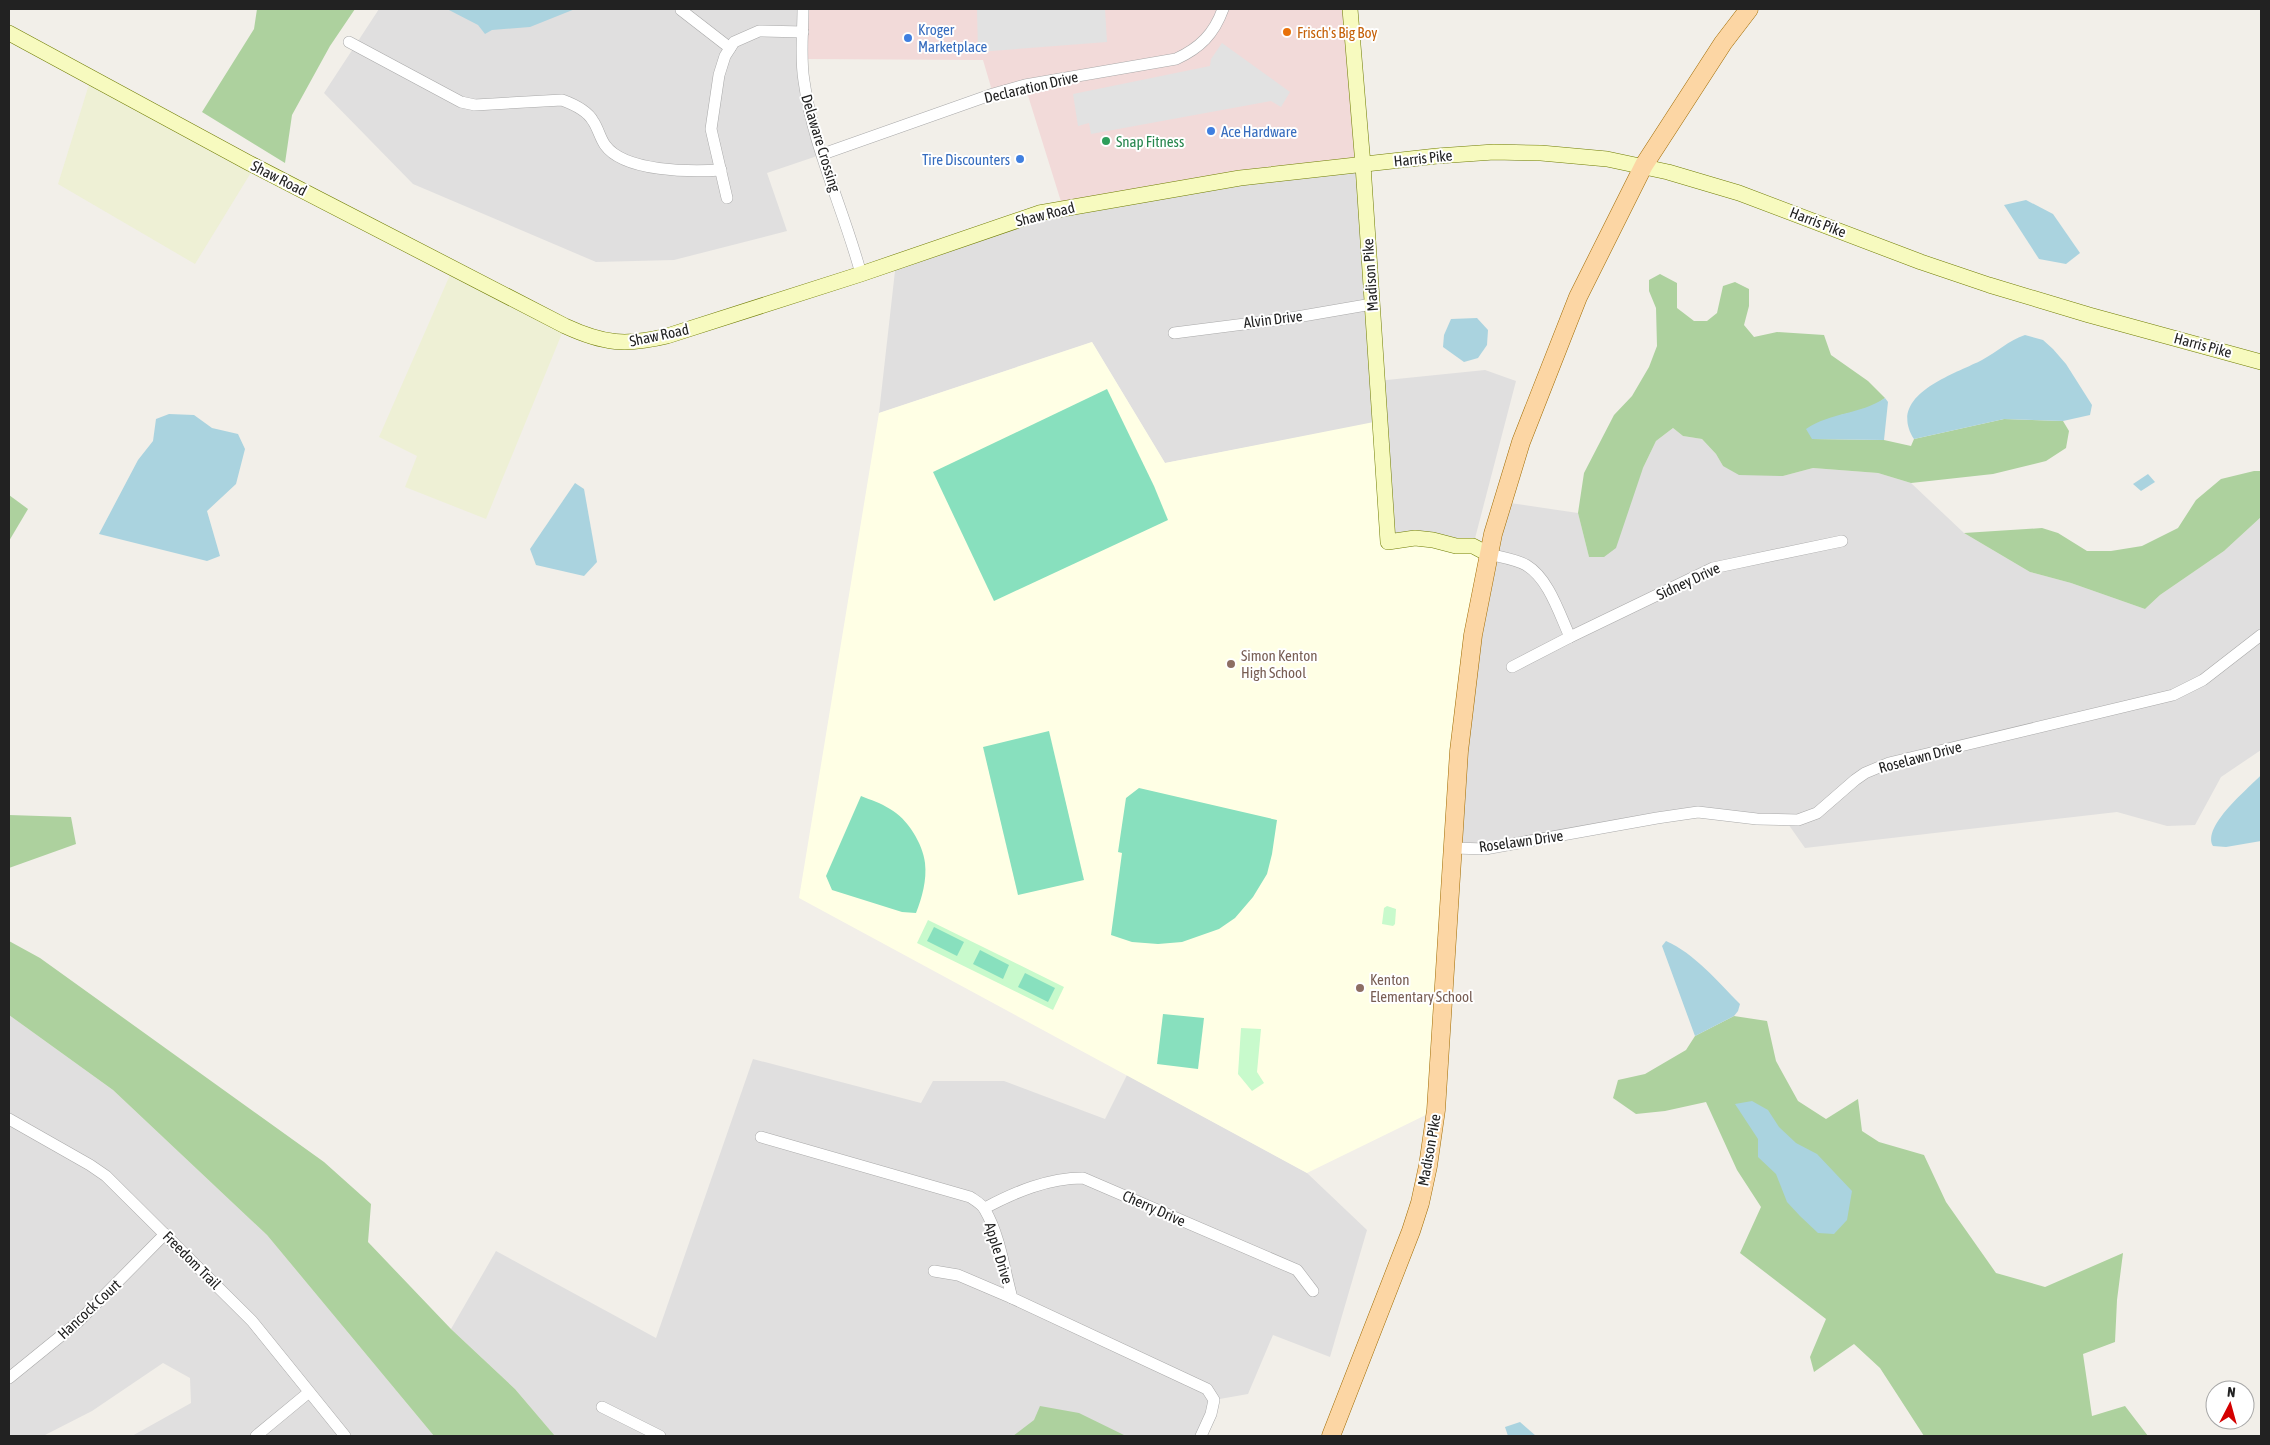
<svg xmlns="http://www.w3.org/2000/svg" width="2270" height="1445" font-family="'Asap Condensed',sans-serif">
<rect width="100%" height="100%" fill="#f2efe9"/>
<!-- residential -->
<g fill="#e0dfdf">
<polygon points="379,9 803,9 802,59 823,154 767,173 787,231 674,260 596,262 413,184 324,93"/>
<polygon points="1363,165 1377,381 1485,370 1516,381 1473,546 1388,542 1379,422 1165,463 1092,342 879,413 896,262 1035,214"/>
<polygon points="1673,428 1683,436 1702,439 1716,454 1723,466 1783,476 1813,468 1878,473 1911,483 1964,533 2030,572 2071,583 2145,609 2160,595 2224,551 2261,517 2261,750 2221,777 2195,825 2167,826 2117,812 1805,848 1786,821 1707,813 1454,848 1459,751 1503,502 1578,513 1589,557 1643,468 1656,441"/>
<polygon points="9,1015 113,1090 267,1235 434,1436 132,1436 191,1403 190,1378 163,1363 92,1411 45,1435 9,1436"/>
<polygon points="753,1059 921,1103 933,1081 1004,1081 1105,1119 1127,1075 1307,1173 1367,1230 1330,1357 1273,1335 1248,1394 1214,1400 1201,1436 555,1436 515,1389 451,1329 496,1251 656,1338"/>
</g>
<!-- commercial -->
<polygon fill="#f2dad9" points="803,9 1350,9 1363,165 1063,208 1025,86 993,94 983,60 802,59"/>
<!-- education -->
<polygon fill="#ffffe5" points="1092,342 1165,463 1379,421 1388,541 1488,554 1480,594 1436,1110 1307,1173 799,898 879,413"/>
<!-- farmland -->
<g fill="#eef0d5">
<polygon points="91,78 255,166 195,264 58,184"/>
<polygon points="453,268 565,326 486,519 405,487 417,456 379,437"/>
</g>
<!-- forest -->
<g fill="#add19e">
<polygon points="257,9 355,9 330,46 292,115 285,163 202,112 254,29"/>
<polygon points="1660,274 1677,283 1677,308 1694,321 1707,321 1717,313 1723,286 1735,282 1749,289 1749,306 1744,325 1754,337 1777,332 1824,335 1831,355 1868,381 1885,398 1871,408 1841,415 1812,439 1884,440 1911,446 1914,439 2004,419 2063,421 2069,431 2066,448 2046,461 1993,474 1911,483 1878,473 1813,468 1783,476 1739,475 1723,466 1716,454 1702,439 1683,436 1673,428 1656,441 1643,468 1616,548 1604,557 1589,557 1578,513 1584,473 1614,415 1632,396 1649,367 1657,346 1656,308 1649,291 1649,280"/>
<polygon points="2254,471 2261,471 2261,517 2224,551 2160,595 2145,609 2071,583 2030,572 1964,533 2042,528 2058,533 2087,551 2111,551 2142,546 2178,528 2196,500 2221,479"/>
<polygon points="9,495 28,509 9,541"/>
<polygon points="9,815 71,817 76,844 9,868"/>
<polygon points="9,941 40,958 324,1162 371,1204 368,1242 451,1329 515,1389 555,1436 434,1436 267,1235 113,1090 9,1015"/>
<polygon points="1734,1016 1767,1021 1776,1061 1798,1101 1826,1119 1858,1099 1862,1131 1879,1142 1924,1155 1946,1202 1996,1273 2045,1287 2123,1253 2117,1300 2115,1342 2083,1354 2092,1416 2125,1406 2148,1436 1924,1436 1880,1368 1854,1344 1814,1372 1810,1357 1826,1319 1740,1253 1761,1207 1737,1170 1706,1102 1665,1111 1636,1114 1613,1098 1618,1080 1645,1074 1686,1050 1695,1036"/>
<polygon points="1040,1406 1079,1413 1126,1436 1013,1436 1034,1420"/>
</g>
<!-- park -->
<g fill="#c8facc">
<polygon points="1387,906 1396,909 1395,924 1393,926 1382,924 1384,908"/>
<polygon points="928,920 1064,987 1053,1010 917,943"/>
<polygon points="1241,1028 1261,1029 1257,1072 1264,1083 1252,1091 1238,1074"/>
</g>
<!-- pitch -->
<g fill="#88e0be">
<polygon points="1107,389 1154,486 1168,520 994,601 933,472"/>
<polygon points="1049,731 1084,880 1018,895 983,747"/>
<polygon points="1139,788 1277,820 1272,854 1267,874 1253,897 1235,918 1219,929 1182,942 1158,944 1132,942 1111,935 1122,853 1118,852 1126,798"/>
<path d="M861 796C871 800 881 803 890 809 907 818 923 844 925 863 927 880 922 898 916 913L902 912 832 890 826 876Z"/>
<polygon points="934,927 964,942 957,956 927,941"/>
<polygon points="980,950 1009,965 1003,979 973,964"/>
<polygon points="1025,973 1055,988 1048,1002 1018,987"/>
<polygon points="1163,1014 1204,1018 1198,1069 1157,1064"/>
</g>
<!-- parking -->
<g fill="#e2e2e2">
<polygon points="977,9 1105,9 1107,42 978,52"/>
<polygon points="1222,43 1290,92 1281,107 1271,101 1091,134 1089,123 1078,126 1073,94 1210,66 1211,59"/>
</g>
<!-- water -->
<g fill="#aad3df">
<polygon points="447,9 575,9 530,27 492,30 485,34 478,25"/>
<polygon points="2026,200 2053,214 2080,253 2066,264 2039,259 2004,205"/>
<polygon points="1477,318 1488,330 1487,345 1478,358 1464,362 1443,347 1444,335 1451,319"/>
<path d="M2025 335 2043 340 2053 349 2066 364 2092 405 2090 415 2063 421 2004 419 1914 439C1886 395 1953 375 1982 360 1997 352 2009 340 2025 335Z"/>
<path d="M1885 398 1888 402 1884 440 1812 439 1806 429C1831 412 1859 415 1885 398Z"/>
<polygon points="169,414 194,415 212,428 238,434 245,449 236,484 207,511 220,556 207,561 99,534 138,460 153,441 156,419"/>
<polygon points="2148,474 2155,482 2141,491 2133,484"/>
<polygon points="575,483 584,489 597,562 584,576 536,565 530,549"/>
<path d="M2261 775V841L2226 847 2213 846C2202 826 2248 789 2261 775Z"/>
<path d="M1666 941C1694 953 1718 982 1740 1004L1738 1011 1734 1016 1695 1036 1662 946Z"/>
<polygon points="1752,1101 1768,1110 1779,1127 1796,1143 1817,1154 1852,1191 1847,1220 1834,1234 1818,1233 1800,1216 1787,1202 1776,1174 1758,1157 1758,1139 1735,1104"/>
<polygon points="1520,1422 1536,1436 1508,1436 1505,1427"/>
</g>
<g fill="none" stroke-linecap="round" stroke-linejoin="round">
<defs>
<g id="street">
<path d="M803 9C803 33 800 57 804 81 813 147 844 210 861 274"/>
<polyline points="681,10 730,48"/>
<path d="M349 42 461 102 475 105 562 100C573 104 587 110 593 121 598 128 600 138 605 145 624 172 691 172 721 170"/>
<path d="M823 154 993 94 1025 85 1176 59C1200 48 1214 34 1223 9"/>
<polyline points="727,198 711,129 719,75 725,56 734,42 759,31 803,32"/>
<polyline points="1174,333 1291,318 1372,304"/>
<path d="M1488 554C1500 557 1515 559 1526 565 1549 579 1559 613 1570 637"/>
<polyline points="1512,667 1570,637 1713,568 1842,541"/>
<polyline points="1454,848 1485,849 1657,818 1698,812 1757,819 1798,820 1817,813 1855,780 1865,773 1889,763 2173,695 2203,680 2261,635"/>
<polyline points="9,1119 90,1165 106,1176 252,1321 345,1436"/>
<path d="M761 1137 970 1197C976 1201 982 1204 985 1210 1000 1236 1004 1269 1012 1298L1207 1389 1214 1400 1211 1414 1201 1436"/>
<path d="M985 1208C1015 1192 1048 1178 1083 1178L1297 1270 1313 1291"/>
<polyline points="934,1271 958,1275 1012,1298"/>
<polyline points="9,1378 78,1322 165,1234"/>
<polyline points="602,1407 660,1436"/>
<polyline points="256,1436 308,1393"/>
</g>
<g id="secondary">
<polyline points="1350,9 1363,165 1388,542 1415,538 1433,540 1456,546 1473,546 1488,554"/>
<path d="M9 33 249 163 565 326C604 344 626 346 667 336L861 274 1039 213 1240 178 1437 156 1494 152 1541 153 1607 159 1668 172 1739 193 1921 262 1989 285 2089 315 2261 362"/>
</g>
<polyline id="primary" points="1331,1436 1411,1231 1420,1203 1428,1166 1436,1110 1459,751 1473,635 1493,534 1521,442 1578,297 1644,165 1723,43 1749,9"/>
</defs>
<!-- street casing -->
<use href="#street" stroke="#a9a9a9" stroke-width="12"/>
<!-- secondary casing -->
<use href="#secondary" stroke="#707d05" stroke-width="16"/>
<!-- primary casing -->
<use href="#primary" stroke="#a06b00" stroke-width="19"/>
<!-- street -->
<use href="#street" stroke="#fff" stroke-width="11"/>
<!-- secondary -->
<use href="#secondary" stroke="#f7fabf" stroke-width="15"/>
<!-- primary -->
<use href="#primary" stroke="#fcd6a4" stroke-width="18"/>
</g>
<!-- markers -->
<circle fill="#e8710a" stroke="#fff" stroke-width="2" cx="1287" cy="32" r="5"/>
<g fill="#3f7fe0" stroke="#fff" stroke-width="2">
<circle cx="908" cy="38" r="5"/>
<circle cx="1211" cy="131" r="5"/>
<circle cx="1020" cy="159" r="5"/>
</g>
<circle fill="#2e9e5b" stroke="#fff" stroke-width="2" cx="1106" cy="141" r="5"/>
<g fill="#8d6e63" stroke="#fff" stroke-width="2">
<circle cx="1231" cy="664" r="5"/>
<circle cx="1360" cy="988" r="5"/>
</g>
<g text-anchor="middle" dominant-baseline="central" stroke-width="4" stroke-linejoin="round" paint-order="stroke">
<!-- shop labels -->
<g font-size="15" fill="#366cbe" stroke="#fff" text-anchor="start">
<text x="918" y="29">Kroger<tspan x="918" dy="17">Marketplace</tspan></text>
<text x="1221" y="131">Ace Hardware</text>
<text x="1010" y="159" text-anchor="end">Tire Discounters</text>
</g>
<!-- food labels -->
<g font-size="15" fill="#c56008" stroke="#fff" text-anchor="start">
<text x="1297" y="32">Frisch's Big Boy</text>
</g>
<!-- street labels -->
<g font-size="15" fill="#222" stroke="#fff">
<text transform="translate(1031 87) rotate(-13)">Declaration Drive</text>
<text transform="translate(821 143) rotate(73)">Delaware Crossing</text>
<text transform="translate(1423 158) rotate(-6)">Harris Pike</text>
<text transform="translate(279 178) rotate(27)">Shaw Road</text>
<text transform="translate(1045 214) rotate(-14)">Shaw Road</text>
<text transform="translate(1818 222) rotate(21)">Harris Pike</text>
<text transform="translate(1370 275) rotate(-94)">Madison Pike</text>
<text transform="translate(1273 319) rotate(-7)">Alvin Drive</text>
<text transform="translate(659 335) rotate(-12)">Shaw Road</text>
<text transform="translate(2203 345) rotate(15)">Harris Pike</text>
<text transform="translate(1688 581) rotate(-25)">Sidney Drive</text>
<text transform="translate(1920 757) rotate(-15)">Roselawn Drive</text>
<text transform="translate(1521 841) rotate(-8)">Roselawn Drive</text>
<text transform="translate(1429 1150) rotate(-80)">Madison Pike</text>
<text transform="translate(1154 1208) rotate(24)">Cherry Drive</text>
<text transform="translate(999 1253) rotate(73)">Apple Drive</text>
<text transform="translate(192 1260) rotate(45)">Freedom Trail</text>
<text transform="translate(89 1309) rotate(-43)">Hancock Court</text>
</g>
<!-- leisure labels -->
<g font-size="15" fill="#27864d" stroke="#fff" text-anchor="start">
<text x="1116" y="141">Snap Fitness</text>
</g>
<!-- education labels -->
<g font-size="15" fill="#785e54" stroke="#fff" text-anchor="start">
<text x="1241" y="655">Simon Kenton<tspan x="1241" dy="17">High School</tspan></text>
<text x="1370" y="979">Kenton<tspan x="1370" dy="17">Elementary School</tspan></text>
</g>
</g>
<!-- border -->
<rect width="2270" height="1445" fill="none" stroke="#222222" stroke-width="20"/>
<!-- north arrow -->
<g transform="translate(2230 1405) rotate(6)"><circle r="24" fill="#ffffff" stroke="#a7a7a7"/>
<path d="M0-4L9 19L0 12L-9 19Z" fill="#d40000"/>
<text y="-8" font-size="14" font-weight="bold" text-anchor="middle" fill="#222222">N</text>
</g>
</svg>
